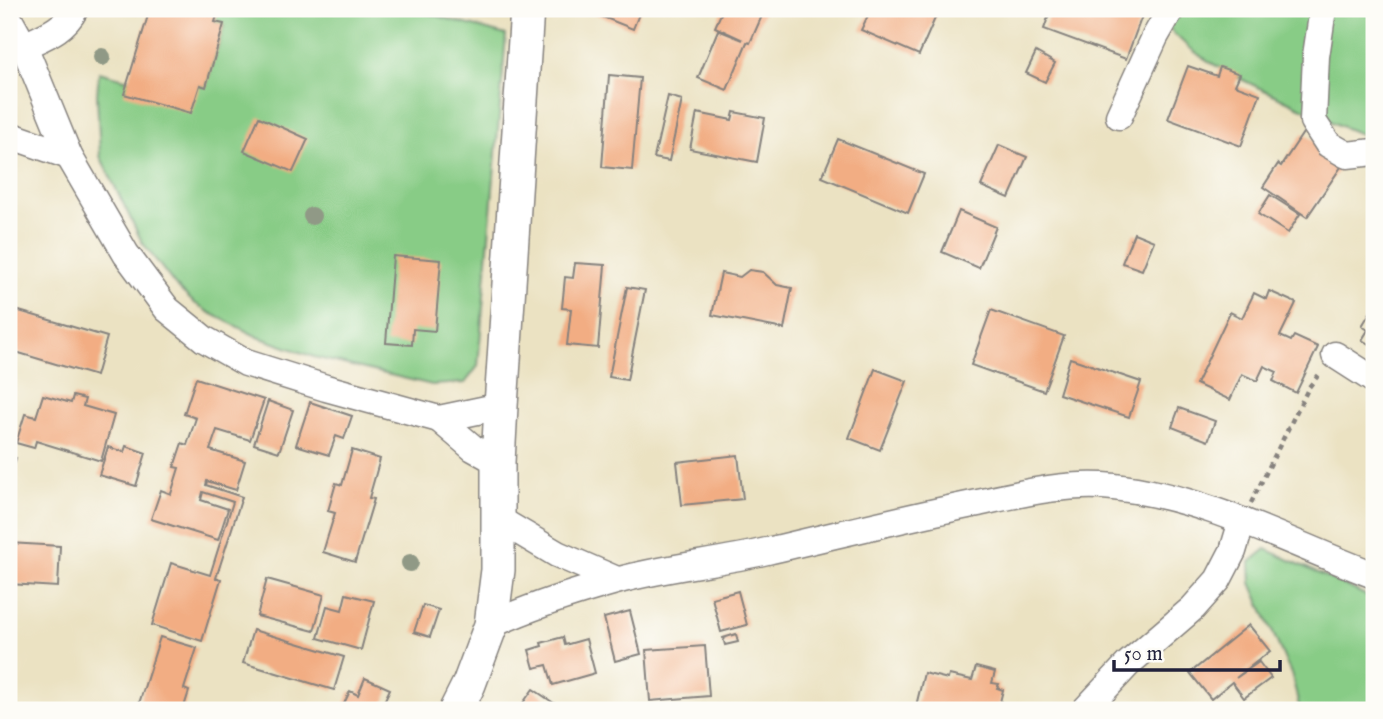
<svg xmlns="http://www.w3.org/2000/svg" width="1383" height="719" font-family="'IM FELL English',serif">
<rect width="100%" height="100%" fill="#fdfcf7"/>
<filter id="ink" filterUnits="userSpaceOnUse"><feTurbulence type="fractalNoise" baseFrequency=".0143" numOctaves="2"/><feDisplacementMap in="SourceGraphic" scale="14" xChannelSelector="R" yChannelSelector="G"/><feConvolveMatrix kernelMatrix="1 2 1 2 8 2 1 2 1" color-interpolation-filters="sRGB"/></filter>
<filter id="wash" filterUnits="userSpaceOnUse"><feTurbulence type="fractalNoise" baseFrequency=".00686" numOctaves="4" result="noise"/><feDisplacementMap in="SourceGraphic" scale="28" xChannelSelector="R" yChannelSelector="G"/><feGaussianBlur stdDeviation="1.57" result="paint"/><feColorMatrix in="noise" values="0 0 0 0 0 0 0 0 0 0 0 0 0 0 0 0 0 1.4 0 .05"/><feComposite in="paint" operator="in"/></filter>
<g filter="url(#wash)">
<rect width="100%" height="100%" fill="#ebe2c2"/>
<!-- green -->
<g fill="#88cc86" stroke="#557760" stroke-width="2">
<polygon points="219,9 412,9 506,35 478,366 465,383 432,385 314,357 258,337 208,312 193,302 175,285 142,242 100,156 97,95 99,72 129,80 206,86 224,25 215,22"/>
<path d="M1166 9H1374V139C1342 128 1312 113 1281 98 1241 79 1193 60 1165 23Z"/>
<polygon points="1266,549 1374,599 1374,710 1300,710 1292,676 1251,583 1250,562"/>
</g>
<g id="blocks">
<!-- building -->
<g fill="#f2ad83">
<polygon points="150,9 219,9 215,22 224,24 206,87 200,85 191,113 124,94"/>
<polygon points="583,9 641,9 633,29"/>
<polygon points="723,9 765,9 750,43 747,42 727,90 698,78 718,30 743,40 715,27"/>
<polygon points="871,9 920,9 936,16 919,55 861,30"/>
<polygon points="1051,9 1132,9 1143,13 1126,59 1044,29"/>
<polygon points="1036,52 1055,63 1045,82 1026,73"/>
<polygon points="1188,66 1217,76 1220,67 1240,74 1235,85 1260,94 1241,146 1168,119"/>
<polygon points="609,75 640,78 632,170 602,167"/>
<polygon points="668,96 682,100 669,161 654,158"/>
<polygon points="734,112 765,118 757,162 690,149 697,113 732,120"/>
<polygon points="259,117 308,139 293,172 244,151"/>
<polygon points="1303,133 1345,161 1307,217 1263,187 1278,164 1281,166"/>
<polygon points="838,139 924,174 908,213 822,177"/>
<polygon points="999,145 1027,157 1009,198 981,186"/>
<polygon points="1270,195 1300,214 1288,233 1258,214"/>
<polygon points="959,211 996,227 979,268 942,252"/>
<polygon points="1134,233 1154,241 1142,270 1122,263"/>
<polygon points="393,256 441,260 435,331 413,329 412,345 386,343"/>
<polygon points="575,263 605,265 598,348 567,345 571,309 562,308 565,277 573,278"/>
<polygon points="749,270 763,272 777,285 792,288 784,329 712,315 721,273 740,277"/>
<polygon points="627,287 645,290 627,380 609,377"/>
<polygon points="1269,291 1296,303 1280,336 1291,341 1294,336 1318,347 1296,393 1273,381 1277,372 1264,366 1257,381 1242,374 1230,400 1196,384 1230,312 1242,318 1254,293 1266,299"/>
<polygon points="1374,306 1374,347 1362,340 1368,330 1362,326"/>
<polygon points="9,308 107,337 96,376 9,350"/>
<polygon points="991,310 1064,336 1044,391 971,365"/>
<polygon points="1070,358 1141,382 1129,417 1059,394"/>
<polygon points="875,369 907,381 880,450 849,438"/>
<polygon points="196,378 264,400 250,440 217,430 210,450 245,461 236,490 207,481 206,485 242,497 216,578 221,579 202,641 152,625 171,563 210,575 233,502 203,492 201,500 228,509 218,540 151,519 161,490 171,494 179,468 174,467 182,443 187,445 196,418 184,414"/>
<polygon points="43,395 71,403 73,396 85,399 83,406 114,415 101,461 36,441 34,448 16,443 25,414 36,417"/>
<polygon points="268,401 293,410 279,452 254,444"/>
<polygon points="310,402 352,416 344,439 336,436 329,455 296,445"/>
<polygon points="1179,408 1215,421 1208,441 1172,427"/>
<polygon points="126,446 146,453 136,486 99,475 108,447 124,452"/>
<polygon points="352,450 380,459 369,498 374,499 355,562 323,552 335,513 328,511 336,483 342,485"/>
<polygon points="738,455 743,499 682,505 677,462"/>
<polygon points="9,456 16,458 10,480 9,480"/>
<polygon points="9,543 60,546 58,587 9,584"/>
<polygon points="267,579 324,595 314,631 257,616"/>
<polygon points="738,591 747,625 721,632 712,598"/>
<polygon points="346,594 374,601 361,650 318,638 327,606 342,610"/>
<polygon points="423,605 439,610 430,637 414,632"/>
<polygon points="630,611 641,654 615,661 604,618"/>
<polygon points="1249,625 1270,651 1236,678 1259,662 1271,678 1244,698 1232,682 1211,699 1190,673"/>
<polygon points="253,630 344,657 334,690 243,663"/>
<polygon points="736,634 738,642 725,645 723,638"/>
<polygon points="160,637 197,648 184,689 189,691 183,710 137,710"/>
<polygon points="563,637 565,645 586,639 595,673 553,685 547,665 534,668 529,650 542,646 541,643"/>
<polygon points="705,646 709,696 650,701 646,650"/>
<polygon points="976,667 995,672 992,683 999,684 997,688 1003,690 998,710 934,710 916,706 924,673 948,679 949,675 972,680"/>
<polygon points="365,678 390,689 380,710 341,710 350,691 358,695"/>
<polygon points="533,689 564,710 518,710"/>
</g>
</g>
</g>
<g filter="url(#ink)">
<use href="#blocks" fill-opacity="0" stroke="#86827e" stroke-width="2"/>
<g fill="none" stroke-linecap="round" stroke-linejoin="round">
<defs>
<g id="minor">
<polyline points="1323,9 1316,56 1313,121 1328,144 1347,155 1374,152"/>
<polyline points="9,19 24,46 69,156 126,254 167,309 204,339 246,363 326,388 439,419 501,406"/>
<path d="M24 46C45 36 64 30 75 9"/>
<polyline points="1119,116 1155,37 1171,9"/>
<polyline points="9,135 69,156"/>
<polyline points="1335,355 1374,380"/>
<polyline points="439,419 473,448 498,462"/>
<polyline points="498,519 557,554 617,580"/>
<path d="M491 625C531 606 573 593 616 581 665 567 717 563 767 551 837 535 907 517 978 503 1023 493 1069 482 1114 487 1206 497 1289 543 1374 575"/>
<polyline points="1085,710 1129,663 1193,608 1218,580 1233,551 1242,521"/>
</g>
<polyline id="tertiary" points="456,710 469,684 491,625 498,570 498,462 501,406 527,9"/>
</defs>
<!-- minor casing -->
<use href="#minor" stroke="#86827e" stroke-width="29"/>
<!-- tertiary casing -->
<use href="#tertiary" stroke="#86827e" stroke-width="36"/>
<!-- path -->
<polyline stroke="#86827e" stroke-width="4.5" stroke-dasharray="5 5" stroke-linecap="butt" points="1251,503 1309,387 1321,372"/>
<!-- minor -->
<use href="#minor" stroke="#fff" stroke-width="26"/>
<!-- tertiary -->
<use href="#tertiary" stroke="#fff" stroke-width="33"/>
</g>
<!-- trees -->
<g fill="#909986">
<circle cx="102" cy="57" r="9"/>
<circle cx="312" cy="216" r="9"/>
<circle cx="410" cy="563" r="9"/>
</g>
</g>
<!-- margin -->
<rect width="1383" height="719" fill="none" stroke="#fdfcf7" stroke-width="35"/>
<!-- scale -->
<path d="M1114 660v10h166v-10" fill="none" stroke="#22223b" stroke-width="3.5"/>
<text x="1124" y="660" font-size="21" fill="#22223b" stroke="#fdfcf7" stroke-width="5" paint-order="stroke">50 m</text>
</svg>
